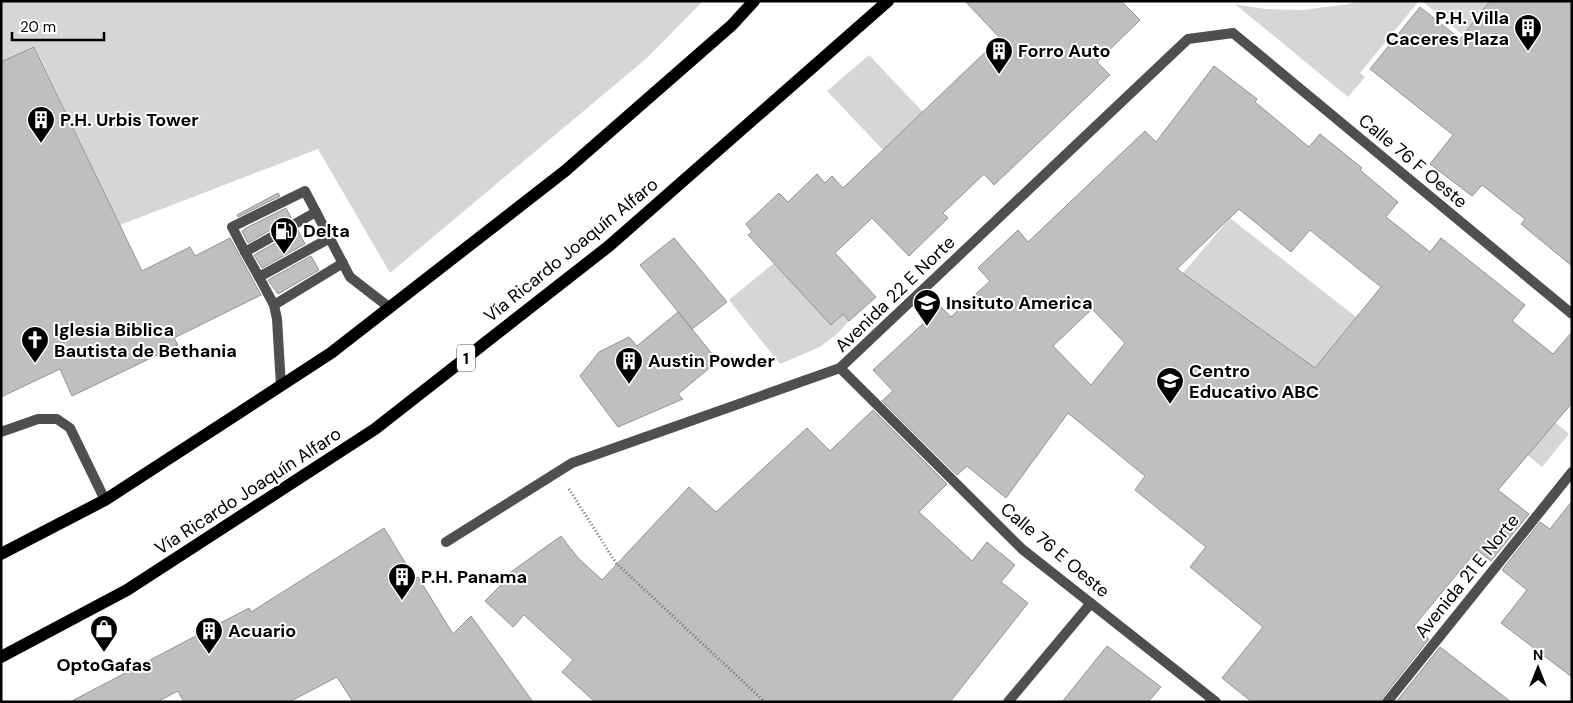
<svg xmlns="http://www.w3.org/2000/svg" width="1573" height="703" font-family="'DM Sans',sans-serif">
<rect width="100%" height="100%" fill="#fff"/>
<!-- green -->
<g fill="#d6d6d6">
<polygon points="1,1 703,1 647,58 390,273 318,149 120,225 35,47 1,62"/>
<polygon points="1356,1 1419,1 1360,73 1365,77 1348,97 1235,4 1265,9 1303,10 1349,4"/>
<polygon points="1422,1 1490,1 1463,35"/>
<polygon points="869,55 923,112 883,150 827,91"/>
<polygon points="1230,218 1356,317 1315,368 1183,273"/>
<polygon points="774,263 843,314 849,321 837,334 820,347 780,364 729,300"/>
<polygon points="1453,394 1555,422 1569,434 1542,467"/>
</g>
<!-- building -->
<g fill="#bfbfbf" stroke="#939393" fill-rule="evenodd">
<polygon points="965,1 1121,1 1140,20 1097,62 1110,75 994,185 984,174 943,213 948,218 909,256 872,218 835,253 876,297 849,321 843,314 831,325 748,235 752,232 746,224 779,193 788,202 817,174 825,183 832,176 843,188 1000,38"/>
<polygon points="1490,1 1572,1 1572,266 1521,224 1525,219 1482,185 1472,196 1430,164 1453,135 1370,69 1420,7 1460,39"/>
<polygon points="34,47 142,271 190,247 195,256 230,238 261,295 174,338 178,345 72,396 60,369 1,397 1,62"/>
<path d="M1214 66 1257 99 1255 102 1309 147 1320 134 1362 168 1360 170 1398 202 1386 217 1430 252 1441 238 1525 305 1512 321 1553 354 1572 332V403L1498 490 1529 514 1491 561 1477 550 1414 626 1429 639 1382 698 1380 702H1252L1222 678 1263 627 1190 567 1206 547 1135 490 1145 476 1068 413 1006 498 967 466 957 475 882 401 893 391 873 370 941 307 951 317 990 281 978 268 1018 230 1028 242 1145 131 1156 142ZM1239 209 1291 252 1310 230 1381 287 1315 368 1177 269ZM1092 309 1125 343 1091 385 1053 346Z"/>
<polygon points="278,193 280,196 238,217 237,215"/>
<polygon points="286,208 291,218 248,243 242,231 245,230 244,229"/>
<polygon points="298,230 305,244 262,268 254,255"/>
<polygon points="674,238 727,302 692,329 640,265"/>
<polygon points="311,256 319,270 278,294 268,280"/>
<polygon points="678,312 718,361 678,394 683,399 618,427 580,376 599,352 629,337 637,346"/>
<polygon points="873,410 947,484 919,512 972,561 987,542 1015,565 1001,582 1028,603 950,702 595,702 562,672 573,660 524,615 513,627 485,601 506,580 504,577 561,536 578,558 602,580 689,487 716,512 807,428 830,451"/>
<polygon points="1572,501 1572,677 1501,623 1527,590 1502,570 1540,522 1550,529"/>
<polygon points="384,528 415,579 418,577 453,634 471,616 533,702 353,702 337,677 289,702 184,702 178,691 157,702 70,702 249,608 251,612"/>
<polygon points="1107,646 1161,687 1148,702 1062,702"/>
<polygon points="1440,647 1511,702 1396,702"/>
</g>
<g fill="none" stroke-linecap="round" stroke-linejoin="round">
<!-- path -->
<polyline stroke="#717171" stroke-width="3" stroke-dasharray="1 2.5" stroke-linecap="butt" points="569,489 616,563 765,702"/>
<!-- lane -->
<g stroke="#4f4f4f" stroke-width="10">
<polyline points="245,252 232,227 305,191 350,277 390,308"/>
<polyline points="259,277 245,252 316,212"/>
<polyline points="274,305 259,277 330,238"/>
<polyline points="281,386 277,319 274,305 343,263"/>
<polyline points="1,432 38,419 57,419 70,428 105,500"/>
</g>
<!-- street -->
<g stroke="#4f4f4f" stroke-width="10">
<polyline points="840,368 1022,549 1216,702"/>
<polyline points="446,542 572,463 840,368 1188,39 1233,33 1572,314"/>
<polyline points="1008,702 1091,603"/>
<polyline points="1387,702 1572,472"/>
</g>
<!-- primary -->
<g stroke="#000" stroke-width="12">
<polyline points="1,554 105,500 331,353 565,171 732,25 754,1"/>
<polyline points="1,657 127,590 375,429 609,246 888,1"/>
</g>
</g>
<!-- icons -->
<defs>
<symbol id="building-pin" viewBox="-11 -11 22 30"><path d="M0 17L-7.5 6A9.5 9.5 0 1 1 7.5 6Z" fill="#000" stroke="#fff"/><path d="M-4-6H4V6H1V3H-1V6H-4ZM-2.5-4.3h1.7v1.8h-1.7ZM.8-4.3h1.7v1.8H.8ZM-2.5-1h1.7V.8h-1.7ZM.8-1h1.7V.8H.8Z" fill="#fff"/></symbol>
<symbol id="fuel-pin" viewBox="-11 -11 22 30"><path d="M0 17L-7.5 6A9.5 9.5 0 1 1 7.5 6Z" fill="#000" stroke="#fff"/><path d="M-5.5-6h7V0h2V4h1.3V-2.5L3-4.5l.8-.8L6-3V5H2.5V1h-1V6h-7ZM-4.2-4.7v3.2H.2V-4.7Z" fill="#fff"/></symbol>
<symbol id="school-pin" viewBox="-11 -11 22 30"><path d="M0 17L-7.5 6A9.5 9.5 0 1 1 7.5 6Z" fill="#000" stroke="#fff"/><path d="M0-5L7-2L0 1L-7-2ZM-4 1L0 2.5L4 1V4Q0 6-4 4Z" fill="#fff"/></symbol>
<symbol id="church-pin" viewBox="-11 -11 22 30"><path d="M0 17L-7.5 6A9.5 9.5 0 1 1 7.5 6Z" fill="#000" stroke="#fff"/><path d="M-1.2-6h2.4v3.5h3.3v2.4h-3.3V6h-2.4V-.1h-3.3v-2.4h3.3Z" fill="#fff"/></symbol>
<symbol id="shop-pin" viewBox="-11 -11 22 30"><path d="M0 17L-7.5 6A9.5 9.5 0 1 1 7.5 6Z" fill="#000" stroke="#fff"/><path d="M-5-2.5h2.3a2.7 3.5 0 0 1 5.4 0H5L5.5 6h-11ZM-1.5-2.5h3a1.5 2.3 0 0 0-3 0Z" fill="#fff"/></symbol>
</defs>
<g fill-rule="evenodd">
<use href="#building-pin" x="1512" y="12" width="32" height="43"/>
<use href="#building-pin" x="983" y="35" width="32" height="43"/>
<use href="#building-pin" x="25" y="104" width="32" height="43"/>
<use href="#fuel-pin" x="268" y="215" width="32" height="43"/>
<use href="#school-pin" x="911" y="287" width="32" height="43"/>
<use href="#church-pin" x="19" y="324" width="32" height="43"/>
<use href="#building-pin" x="613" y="345" width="32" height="43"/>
<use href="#school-pin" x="1154" y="365" width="32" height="43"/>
<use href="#building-pin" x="386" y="561" width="32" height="43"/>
<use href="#shop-pin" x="88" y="613" width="32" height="43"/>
<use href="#building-pin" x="193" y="615" width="32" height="43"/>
</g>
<g text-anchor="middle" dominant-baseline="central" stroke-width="4" stroke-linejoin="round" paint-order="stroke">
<!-- shield labels -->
<rect fill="#fff" stroke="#4c4c4c" stroke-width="1" x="457" y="344.5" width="18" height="27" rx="4"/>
<g font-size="16" font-weight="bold" fill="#000">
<text x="466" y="358">1</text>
</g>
<!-- poi labels -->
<g font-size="18" font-weight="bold" fill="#000" stroke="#fff" text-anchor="start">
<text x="1509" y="18" text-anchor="end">P.H. Villa<tspan x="1509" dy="21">Caceres Plaza</tspan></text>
<text x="1018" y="51">Forro Auto</text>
<text x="60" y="120">P.H. Urbis Tower</text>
<text x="303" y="231">Delta</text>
<text x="946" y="303">Insituto America</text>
<text x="54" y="330">Iglesia Biblica<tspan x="54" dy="21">Bautista de Bethania</tspan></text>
<text x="648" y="361">Austin Powder</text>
<text x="1189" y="371">Centro<tspan x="1189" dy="21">Educativo ABC</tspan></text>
<text x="421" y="577">P.H. Panama</text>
<text x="228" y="631">Acuario</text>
<text x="104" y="665" text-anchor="middle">OptoGafas</text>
</g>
<!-- street labels -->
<g font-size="18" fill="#000" stroke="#fff">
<text transform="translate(1413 161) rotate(40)">Calle 76 F Oeste</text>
<text transform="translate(571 250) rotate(-39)">Vía Ricardo Joaquín Alfaro</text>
<text transform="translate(895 294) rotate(-44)">Avenida 22 E Norte</text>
<text transform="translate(248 491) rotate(-33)">Vía Ricardo Joaquín Alfaro</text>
<text transform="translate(1055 550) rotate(40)">Calle 76 E Oeste</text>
<text transform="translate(1467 576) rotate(-51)">Avenida 21 E Norte</text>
</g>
</g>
<!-- border -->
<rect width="1573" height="703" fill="none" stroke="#000000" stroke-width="5"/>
<!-- north arrow -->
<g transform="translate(1538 668)" stroke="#ffffff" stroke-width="4" paint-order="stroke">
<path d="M0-4L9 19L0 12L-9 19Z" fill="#000000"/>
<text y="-8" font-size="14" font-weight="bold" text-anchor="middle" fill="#000000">N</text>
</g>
<!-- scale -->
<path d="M12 32v8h92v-8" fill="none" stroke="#000000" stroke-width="2.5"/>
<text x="20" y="32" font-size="15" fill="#000000" stroke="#ffffff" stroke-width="4" paint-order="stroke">20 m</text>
</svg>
